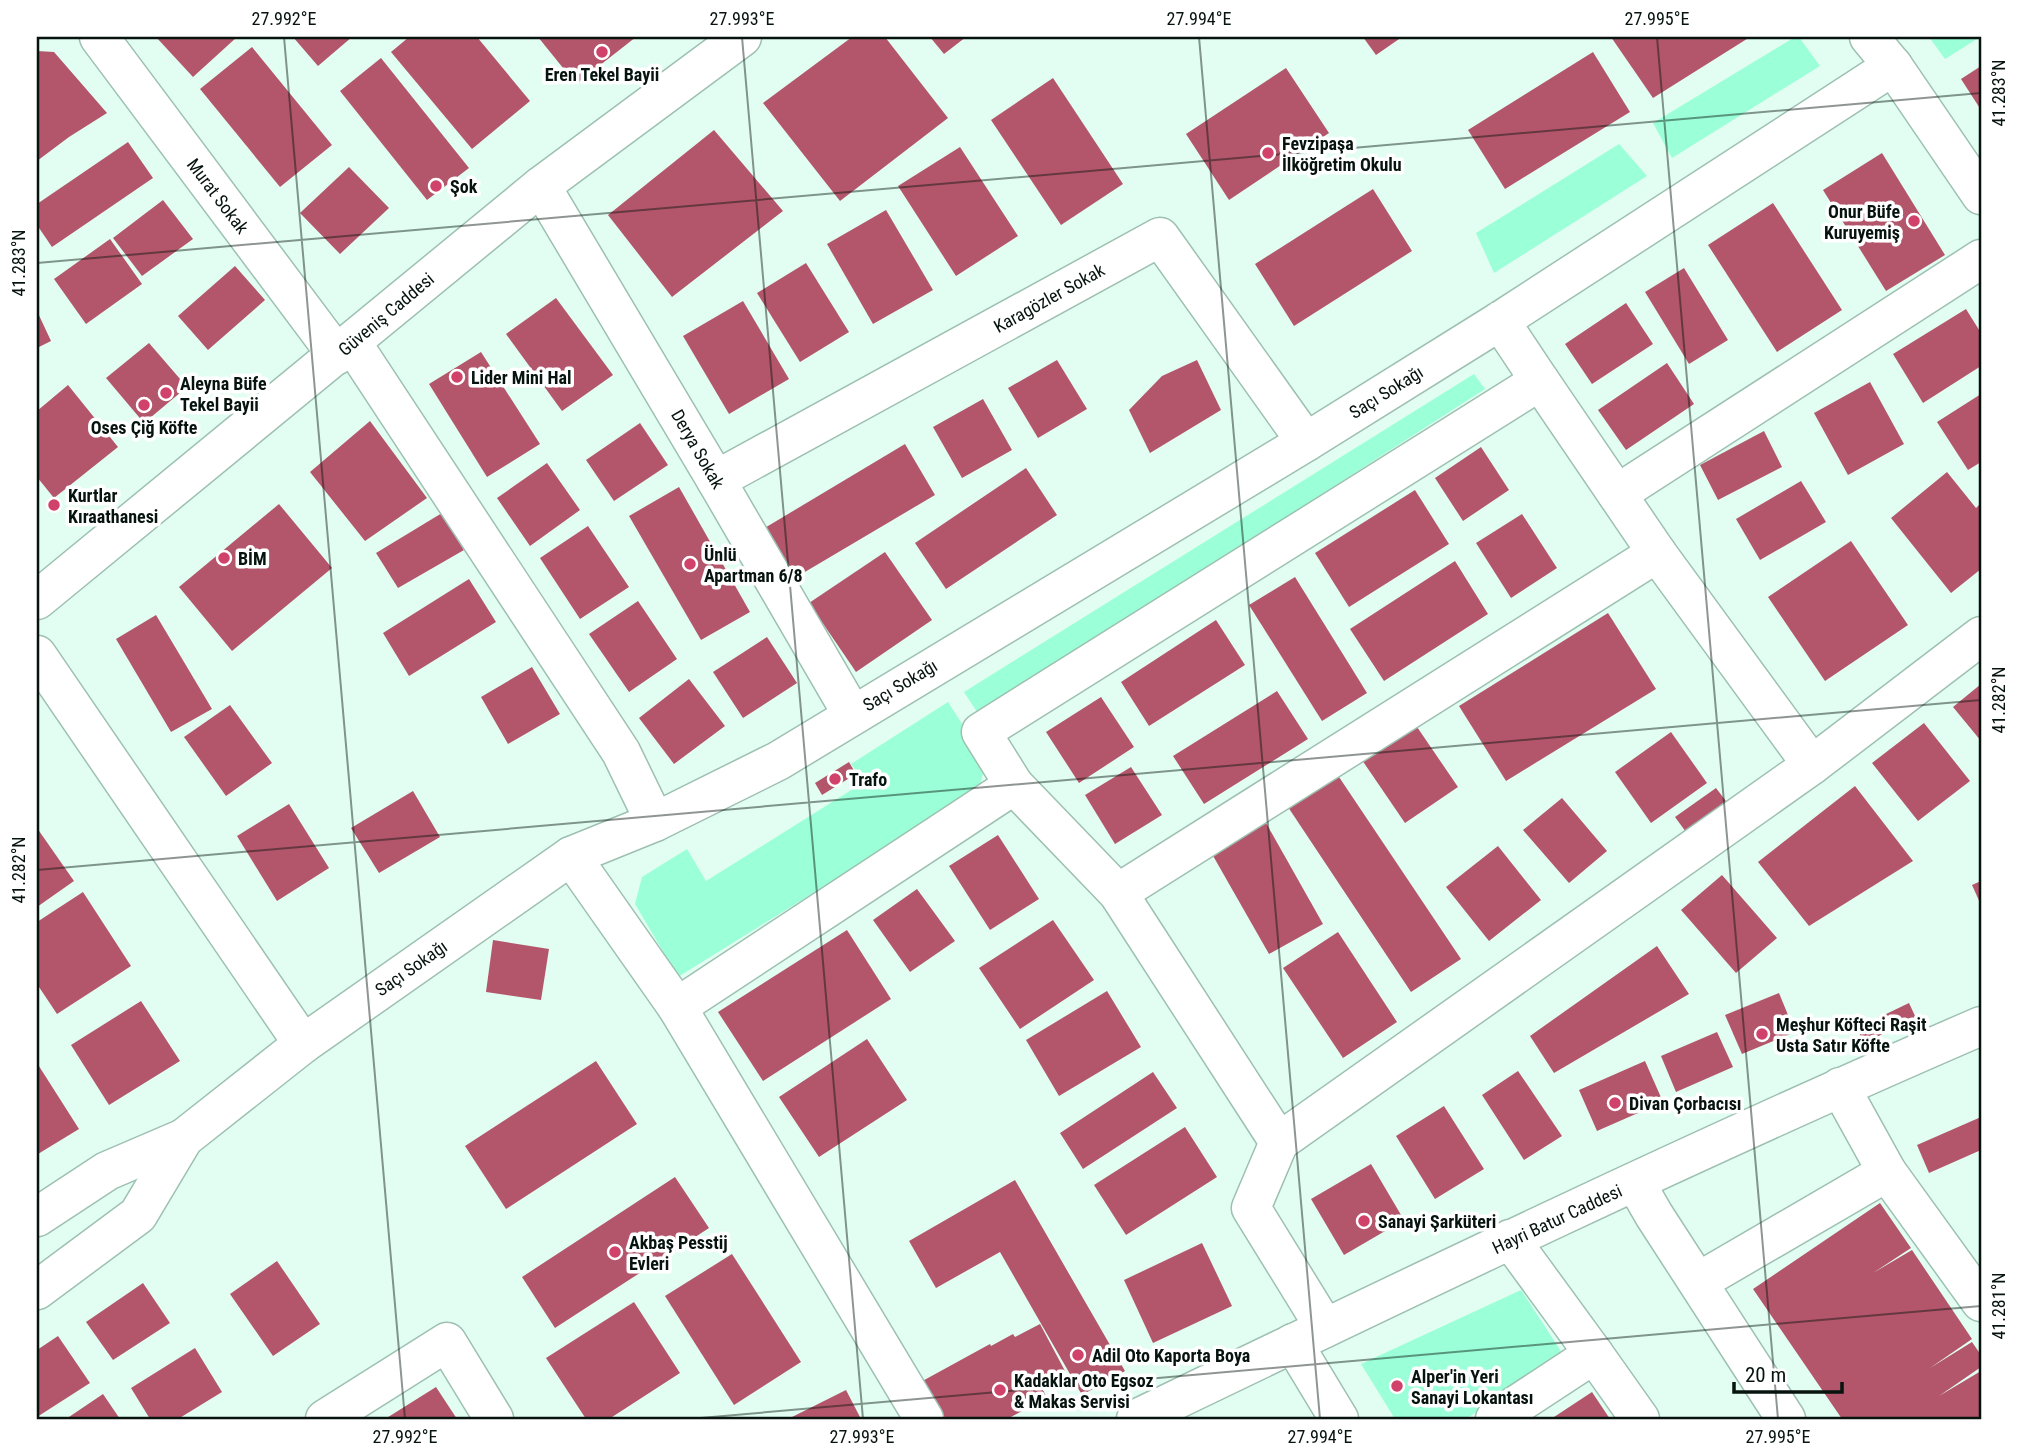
<svg xmlns="http://www.w3.org/2000/svg" width="2018" height="1456" font-family="'Roboto Condensed',sans-serif">
<rect width="100%" height="100%" fill="#e2fef2"/>
<!-- green -->
<g fill="#9bffd8">
<polygon points="1795,37 1799,37 1820,66 1672,158 1653,123"/>
<polygon points="1929,37 1980,37 1945,59"/>
<polygon points="1619,144 1647,176 1494,273 1476,233"/>
<polygon points="1474,374 1485,389 979,715 964,692"/>
<polygon points="948,702 986,761 979,790 678,977 635,904 642,877 687,849 706,881 864,782 851,764"/>
<polygon points="1521,1290 1566,1359 1465,1419 1395,1419 1361,1364"/>
</g>
<!-- building -->
<g fill="#b3566b">
<polygon points="156,37 237,37 193,77"/>
<polygon points="293,37 352,37 318,66"/>
<polygon points="409,37 477,37 530,101 472,149 391,52"/>
<polygon points="538,37 636,37 576,84"/>
<polygon points="852,37 885,37 948,118 840,201 763,103"/>
<polygon points="930,37 966,37 944,54"/>
<polygon points="1363,37 1402,37 1376,55"/>
<polygon points="1611,37 1750,37 1653,98"/>
<polygon points="252,47 332,145 280,187 200,89"/>
<polygon points="37,51 54,52 107,113 69,137 37,161"/>
<polygon points="1593,52 1630,112 1505,189 1468,130"/>
<polygon points="381,58 469,168 427,200 340,91"/>
<polygon points="1981,66 1981,110 1961,79"/>
<polygon points="1286,68 1329,133 1229,200 1186,134"/>
<polygon points="1053,78 1123,184 1061,225 991,120"/>
<polygon points="714,130 783,211 672,297 608,215"/>
<polygon points="128,142 153,178 52,247 37,225 37,204"/>
<polygon points="960,147 1018,236 956,276 898,186"/>
<polygon points="1882,153 1945,255 1886,291 1823,190"/>
<polygon points="349,167 389,208 340,254 300,213"/>
<polygon points="1373,189 1412,251 1294,326 1255,264"/>
<polygon points="163,200 193,239 142,276 113,238"/>
<polygon points="1773,203 1842,310 1777,352 1708,245"/>
<polygon points="886,210 933,290 873,324 827,244"/>
<polygon points="110,239 142,284 86,324 54,279"/>
<polygon points="806,263 849,332 800,362 757,293"/>
<polygon points="235,266 265,300 208,350 178,316"/>
<polygon points="1684,268 1728,340 1689,364 1645,292"/>
<polygon points="556,298 613,375 562,411 506,334"/>
<polygon points="743,301 789,379 729,414 683,336"/>
<polygon points="1626,303 1653,344 1592,384 1565,344"/>
<polygon points="1966,309 1981,333 1981,366 1923,403 1893,354"/>
<polygon points="37,311 51,341 37,348"/>
<polygon points="149,343 187,387 144,423 106,378"/>
<polygon points="481,352 540,444 487,477 429,384"/>
<polygon points="1057,360 1087,409 1038,438 1008,388"/>
<polygon points="1197,360 1221,410 1150,453 1129,410 1162,376"/>
<polygon points="1667,363 1694,404 1626,450 1598,410"/>
<polygon points="1870,382 1904,444 1848,475 1814,413"/>
<polygon points="68,385 118,447 54,498 37,477 37,411"/>
<polygon points="1981,394 1981,462 1968,470 1937,422"/>
<polygon points="983,399 1012,450 962,478 933,427"/>
<polygon points="370,421 427,498 365,541 310,472"/>
<polygon points="640,423 668,465 614,501 586,460"/>
<polygon points="1764,431 1782,467 1718,500 1700,465"/>
<polygon points="905,444 935,495 793,579 763,529"/>
<polygon points="1481,447 1509,490 1463,521 1435,478"/>
<polygon points="547,463 580,510 530,546 497,498"/>
<polygon points="1026,468 1057,515 946,589 915,543"/>
<polygon points="1947,472 1976,508 1981,503 1981,569 1951,593 1891,518"/>
<polygon points="1801,481 1826,522 1760,560 1736,519"/>
<polygon points="679,487 750,612 701,640 629,516"/>
<polygon points="1415,490 1449,544 1349,607 1315,553"/>
<polygon points="279,504 332,568 232,651 179,587"/>
<polygon points="442,513 464,550 398,588 376,553"/>
<polygon points="1522,514 1557,568 1511,598 1476,543"/>
<polygon points="588,526 629,587 580,619 540,558"/>
<polygon points="1851,541 1908,625 1825,681 1768,597"/>
<polygon points="885,552 932,620 856,672 809,603"/>
<polygon points="1455,561 1488,614 1384,681 1350,629"/>
<polygon points="1295,577 1367,693 1322,721 1249,605"/>
<polygon points="469,579 496,622 409,676 383,633"/>
<polygon points="638,601 677,659 629,692 589,634"/>
<polygon points="1608,613 1656,689 1506,781 1459,706"/>
<polygon points="156,615 212,709 171,732 116,639"/>
<polygon points="1216,620 1245,665 1149,726 1121,682"/>
<polygon points="767,637 797,683 743,718 713,672"/>
<polygon points="532,667 560,714 508,744 481,697"/>
<polygon points="689,679 725,726 674,764 639,718"/>
<polygon points="1981,684 1981,741 1953,707"/>
<polygon points="1277,691 1308,739 1204,804 1173,756"/>
<polygon points="1101,697 1134,747 1079,783 1046,732"/>
<polygon points="230,705 272,763 226,796 184,737"/>
<polygon points="1924,723 1970,781 1918,821 1872,763"/>
<polygon points="1415,724 1458,787 1405,823 1362,760"/>
<polygon points="1671,732 1707,783 1651,823 1615,772"/>
<polygon points="849,762 856,774 822,795 815,783"/>
<polygon points="1131,767 1162,815 1115,844 1085,795"/>
<polygon points="1335,771 1461,959 1411,992 1286,804"/>
<polygon points="1855,786 1913,861 1809,926 1758,862"/>
<polygon points="1716,788 1735,813 1694,843 1675,817"/>
<polygon points="413,791 440,837 379,873 351,828"/>
<polygon points="1562,798 1607,851 1569,883 1523,830"/>
<polygon points="289,804 329,868 277,901 237,836"/>
<polygon points="1266,823 1323,924 1269,954 1212,854"/>
<polygon points="37,828 74,881 37,907"/>
<polygon points="998,835 1039,899 990,930 949,866"/>
<polygon points="1498,846 1541,900 1489,941 1446,887"/>
<polygon points="1722,875 1777,938 1736,973 1681,910"/>
<polygon points="1981,881 1981,905 1972,885"/>
<polygon points="917,889 955,941 910,972 873,920"/>
<polygon points="83,892 131,966 57,1014 37,984 37,922"/>
<polygon points="1053,920 1094,980 1020,1029 979,968"/>
<polygon points="847,930 891,999 763,1081 718,1012"/>
<polygon points="1338,932 1397,1022 1343,1058 1283,968"/>
<polygon points="493,940 549,949 541,1000 486,992"/>
<polygon points="1657,946 1689,994 1554,1073 1530,1036"/>
<polygon points="1107,991 1141,1047 1059,1096 1026,1040"/>
<polygon points="1779,993 1795,1032 1742,1054 1725,1015"/>
<polygon points="141,1001 180,1061 109,1105 71,1045"/>
<polygon points="1909,1003 1916,1018 1864,1043 1857,1028"/>
<polygon points="1717,1032 1733,1067 1676,1092 1661,1056"/>
<polygon points="867,1039 907,1100 819,1157 779,1097"/>
<polygon points="596,1061 637,1124 506,1209 465,1146"/>
<polygon points="1645,1061 1663,1102 1597,1131 1579,1090"/>
<polygon points="37,1063 79,1129 38,1154 37,1152"/>
<polygon points="1518,1071 1562,1136 1524,1160 1482,1095"/>
<polygon points="1153,1072 1177,1108 1083,1169 1060,1133"/>
<polygon points="1444,1106 1484,1169 1435,1199 1396,1136"/>
<polygon points="1981,1117 1981,1150 1929,1173 1917,1145"/>
<polygon points="1185,1127 1217,1177 1126,1235 1094,1185"/>
<polygon points="1371,1164 1404,1220 1344,1255 1311,1199"/>
<polygon points="675,1177 709,1228 555,1328 522,1277"/>
<polygon points="1015,1180 1125,1371 1082,1395 1000,1252 936,1288 909,1241"/>
<polygon points="1880,1203 1911,1248 1873,1273 1912,1250 1972,1339 1930,1368 1972,1342 1981,1355 1981,1367 1939,1396 1981,1371 1981,1419 1842,1419 1753,1289"/>
<polygon points="1202,1243 1232,1306 1153,1343 1124,1280"/>
<polygon points="732,1254 801,1362 734,1405 665,1296"/>
<polygon points="277,1261 320,1324 273,1356 230,1294"/>
<polygon points="143,1283 170,1323 113,1360 86,1322"/>
<polygon points="634,1302 680,1373 609,1419 586,1419 546,1358"/>
<polygon points="1040,1324 1065,1371 1040,1384 1047,1398 1007,1419 936,1419 917,1384 990,1344 991,1346 1013,1334 1015,1337"/>
<polygon points="58,1336 90,1383 37,1417 37,1350"/>
<polygon points="195,1348 222,1392 178,1419 150,1419 131,1388"/>
<polygon points="436,1387 457,1419 385,1419"/>
<polygon points="846,1390 861,1419 788,1419"/>
<polygon points="1592,1392 1610,1419 1551,1419"/>
<polygon points="103,1394 120,1419 66,1419"/>
</g>
<g fill="none" stroke-linecap="round" stroke-linejoin="round">
<defs>
<g id="minor">
<polyline points="99,37 337,355"/>
<polyline points="1869,37 1893,66 1981,195"/>
<polyline points="541,186 716,480 852,714"/>
<polyline points="1500,321 1540,381"/>
<polyline points="352,343 621,752 655,822"/>
<polyline points="716,480 1160,237 1306,442"/>
<polyline points="1617,494 1981,259"/>
<polyline points="37,600 541,186 742,37"/>
<polyline points="37,655 303,1044 571,856 655,822 778,761 1306,442 1500,321 1893,66"/>
<polyline points="571,856 677,1007 924,1419"/>
<polyline points="1118,893 1657,553"/>
<polyline points="677,1007 1014,785"/>
<polyline points="1840,1087 1887,1172 1981,1302"/>
<polyline points="1279,1142 1118,893 1014,785 981,732 1540,381 1657,553 1812,765"/>
<polyline points="1635,1182 1654,1215 1786,1419"/>
<polyline points="37,1217 107,1171 184,1138"/>
<polyline points="1698,1282 1887,1172"/>
<polyline points="37,1290 138,1215 184,1138 303,1044"/>
<polyline points="1325,1328 1251,1208 1279,1142 1812,765 1981,636"/>
<polyline points="1293,1343 1339,1419"/>
<polyline points="1594,1354 1640,1419"/>
<polyline points="325,1419 447,1342 494,1419"/>
<polyline points="1495,1419 1594,1354 1510,1239"/>
</g>
<path id="major" d="M1136 1419C1416 1284 1696 1149 1981 1026"/>
</defs>
<!-- minor casing -->
<use href="#minor" stroke="#9dc0b1" stroke-width="41"/>
<!-- major casing -->
<use href="#major" stroke="#9dc0b1" stroke-width="41"/>
<!-- minor -->
<use href="#minor" stroke="#fff" stroke-width="38"/>
<!-- major -->
<use href="#major" stroke="#fff" stroke-width="38"/>
</g>
<!-- ticks -->
<path fill="none" stroke="#06130e" stroke-width="2" stroke-opacity="0.45" d="M284 37 405 1419M742 37 863 1419M1199 37 1320 1419M1657 37 1778 1419M37 263 1981 93M37 870 1981 700M689 1419 1981 1306"/>
<!-- markers -->
<g fill="#d0426a" stroke="#fff" stroke-width="2.5">
<circle cx="602" cy="52" r="7"/>
<circle cx="1268" cy="153" r="7"/>
<circle cx="436" cy="186" r="7"/>
<circle cx="1914" cy="221" r="7"/>
<circle cx="457" cy="377" r="7"/>
<circle cx="166" cy="393" r="7"/>
<circle cx="144" cy="405" r="7"/>
<circle cx="54" cy="505" r="7"/>
<circle cx="224" cy="558" r="7"/>
<circle cx="690" cy="564" r="7"/>
<circle cx="835" cy="779" r="7"/>
<circle cx="1762" cy="1034" r="7"/>
<circle cx="1615" cy="1103" r="7"/>
<circle cx="1364" cy="1221" r="7"/>
<circle cx="615" cy="1252" r="7"/>
<circle cx="1078" cy="1355" r="7"/>
<circle cx="1397" cy="1386" r="7"/>
<circle cx="1000" cy="1390" r="7"/>
</g>
<g text-anchor="middle" dominant-baseline="central" stroke-width="7" stroke-linejoin="round" paint-order="stroke">
<!-- poi labels -->
<g font-size="18" font-weight="bold" fill="#06130e" stroke="#fff" text-anchor="start">
<text x="602" y="74" text-anchor="middle">Eren Tekel Bayii</text>
<text x="1282" y="143">Fevzipaşa<tspan x="1282" dy="21">İlköğretim Okulu</tspan></text>
<text x="450" y="186">Şok</text>
<text x="1900" y="211" text-anchor="end">Onur Büfe<tspan x="1900" dy="21">Kuruyemiş</tspan></text>
<text x="471" y="377">Lider Mini Hal</text>
<text x="180" y="383">Aleyna Büfe<tspan x="180" dy="21">Tekel Bayii</tspan></text>
<text x="144" y="427" text-anchor="middle">Oses Çiğ Köfte</text>
<text x="68" y="495">Kurtlar<tspan x="68" dy="21">Kıraathanesi</tspan></text>
<text x="704" y="554">Ünlü<tspan x="704" dy="21">Apartman 6/8</tspan></text>
<text x="238" y="558">BİM</text>
<text x="849" y="779">Trafo</text>
<text x="1776" y="1024">Meşhur Köfteci Raşit<tspan x="1776" dy="21">Usta Satır Köfte</tspan></text>
<text x="1629" y="1103">Divan Çorbacısı</text>
<text x="1378" y="1221">Sanayi Şarküteri</text>
<text x="629" y="1242">Akbaş Pesstij<tspan x="629" dy="21">Evleri</tspan></text>
<text x="1092" y="1355">Adil Oto Kaporta Boya</text>
<text x="1411" y="1376">Alper'in Yeri<tspan x="1411" dy="21">Sanayi Lokantası</tspan></text>
<text x="1014" y="1380">Kadaklar Oto Egsoz<tspan x="1014" dy="21">&amp; Makas Servisi</tspan></text>
</g>
<!-- street labels -->
<g font-size="18" fill="#06130e" stroke="#fff">
<text transform="translate(218 196) rotate(53)">Murat Sokak</text>
<text transform="translate(1049 298) rotate(-29)">Karagözler Sokak</text>
<text transform="translate(386 314) rotate(-40)">Güveniş Caddesi</text>
<text transform="translate(1386 392) rotate(-32)">Saçı Sokağı</text>
<text transform="translate(698 449) rotate(60)">Derya Sokak</text>
<text transform="translate(900 685) rotate(-31)">Saçı Sokağı</text>
<text transform="translate(411 968) rotate(-35)">Saçı Sokağı</text>
<text transform="translate(1557 1219) rotate(-25)">Hayri Batur Caddesi</text>
</g>
</g>
<!-- border -->
<rect width="2018" height="1456" fill="none" stroke="#ffffff" stroke-width="77"/>
<!-- scale -->
<path d="M1734 1382v10h108v-10" fill="none" stroke="#06130e" stroke-width="3.5"/>
<text x="1745" y="1382" font-size="21" fill="#06130e" stroke="#ffffff" stroke-width="5" paint-order="stroke">20 m</text>
<rect x="38" y="38" width="1942" height="1380" fill="none" stroke="#06130e" stroke-width="2.5"/>
<g font-size="18" text-anchor="middle" fill="#06130e">
<text x="284" y="25">27.992°E</text>
<text x="742" y="25">27.993°E</text>
<text x="1199" y="25">27.994°E</text>
<text x="1657" y="25">27.995°E</text>
<text transform="translate(1999 93) rotate(-90)" y="6">41.283°N</text>
<text transform="translate(19 263) rotate(-90)" y="6">41.283°N</text>
<text transform="translate(1999 700) rotate(-90)" y="6">41.282°N</text>
<text transform="translate(19 870) rotate(-90)" y="6">41.282°N</text>
<text transform="translate(1999 1306) rotate(-90)" y="6">41.281°N</text>
<text x="405" y="1443">27.992°E</text>
<text x="862" y="1443">27.993°E</text>
<text x="1320" y="1443">27.994°E</text>
<text x="1778" y="1443">27.995°E</text>
</g>
</svg>
